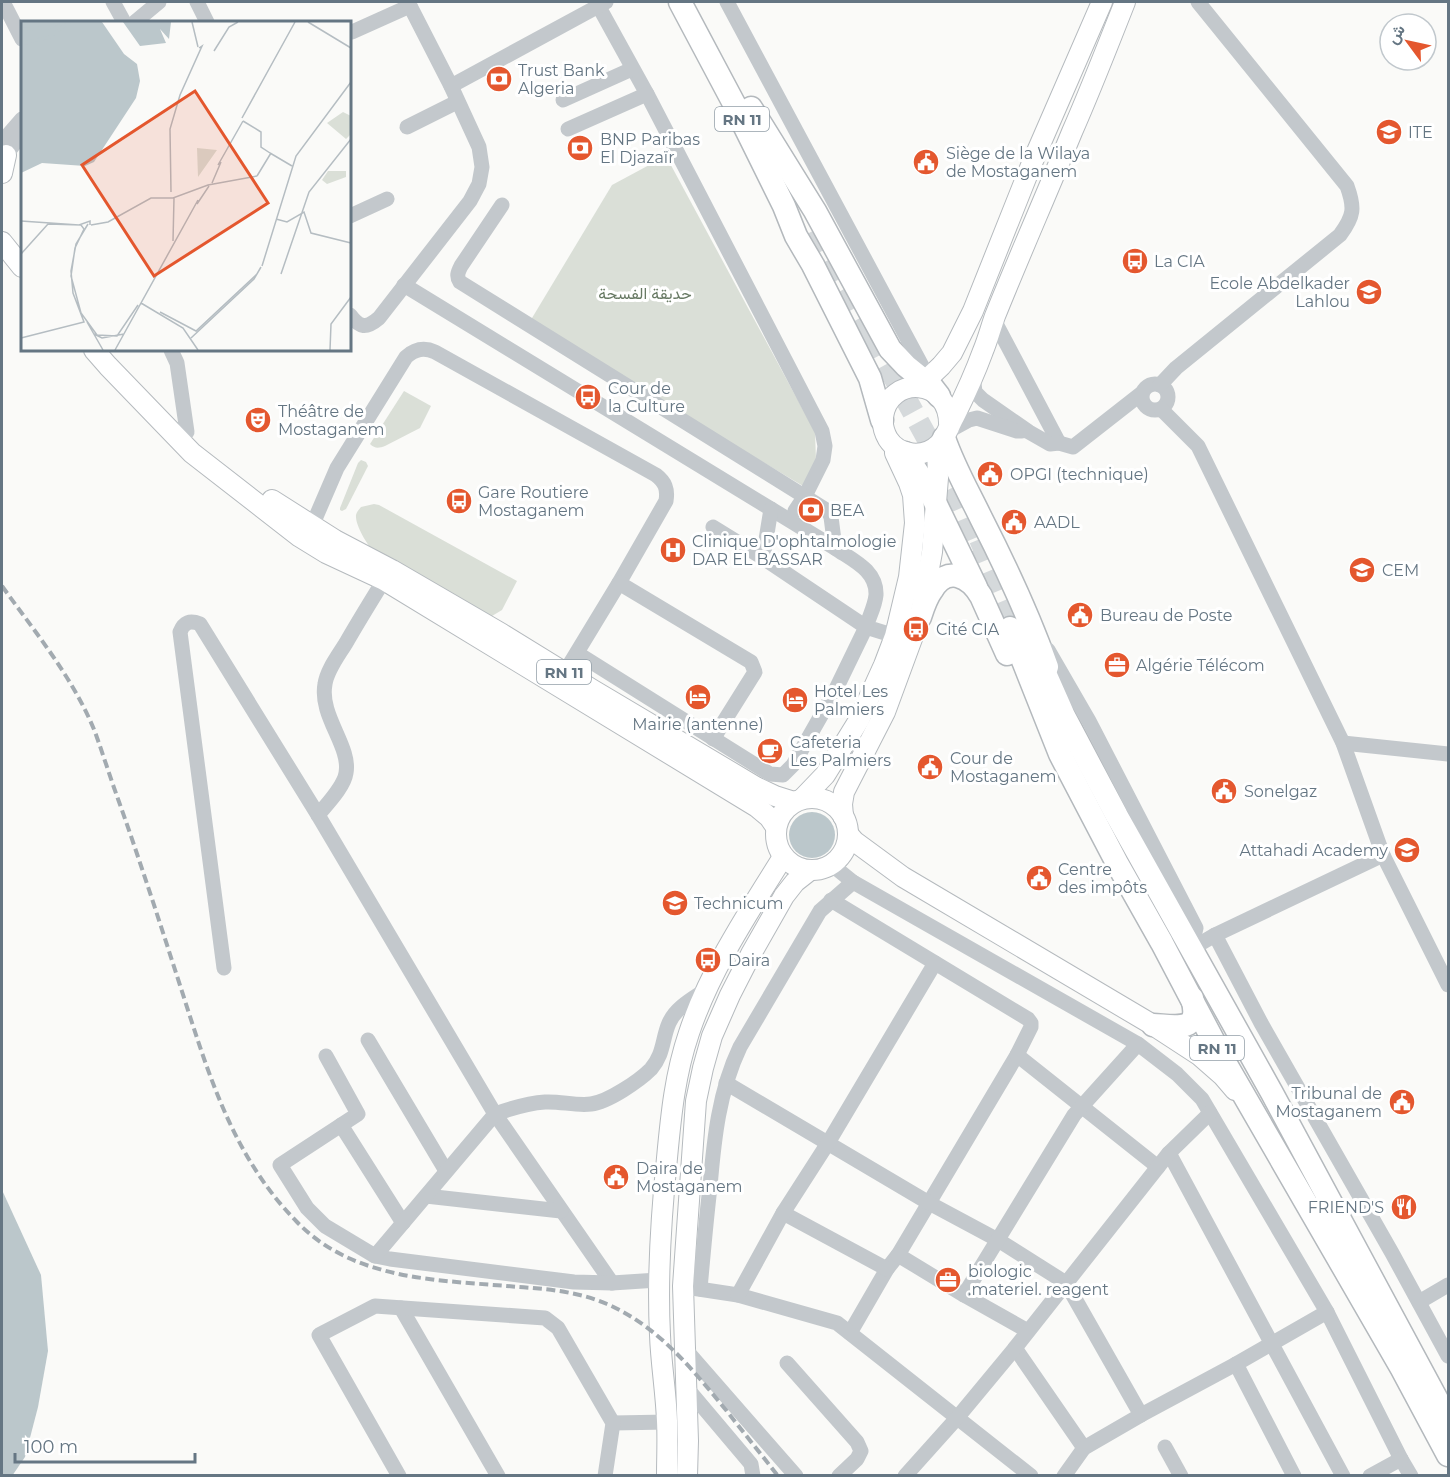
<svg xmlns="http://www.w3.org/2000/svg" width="1450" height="1477" font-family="Montserrat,Vazirmatn,sans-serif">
<rect width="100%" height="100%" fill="#fafaf8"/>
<!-- green -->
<g fill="#dadfd7">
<polygon points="666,156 815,432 816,460 803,486 529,323 612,185"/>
<path d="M404 391 431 406 420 428 385 446C379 448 375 449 370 444Z"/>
<polygon points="361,460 366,462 368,466 346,509 342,511 340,510 340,508 358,463"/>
<path d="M374 504 379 505 517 581 502 610 492 616 482 614 373 551C367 544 355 525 356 515 357 511 359 510 361 507Z"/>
</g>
<!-- water -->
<g fill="#bbc7cb">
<circle cx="812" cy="835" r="23"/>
<polygon points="2,1190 41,1275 48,1351 38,1407 25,1457 12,1476 2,1475"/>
</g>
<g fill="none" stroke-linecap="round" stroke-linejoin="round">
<!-- highway-tunnel -->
<g stroke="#d5d9db" stroke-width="22" stroke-dasharray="22 11" stroke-linecap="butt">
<polyline points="809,233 875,352"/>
<polyline points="871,335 943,467"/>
<polyline points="934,460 958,506 980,558"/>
<polyline points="980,539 1016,626"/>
</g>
<defs>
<g id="major">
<polyline points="2,173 6,155"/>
<polyline points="2,242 22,267"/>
<polyline points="94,350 108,366 192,453 300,537 326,553 384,580 757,807 769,817 776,827"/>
<polyline points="919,387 941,366 952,353 973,311 1032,163 1102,2"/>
<path d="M949 428C952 376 888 375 883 417 882 425 884 432 888 439 899 456 924 459 939 444 946 437 949 426 954 417 965 395 975 373 983 351 988 339 991 327 995 316 1020 254 1047 193 1072 132 1091 89 1108 45 1125 2"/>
<polyline points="272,500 335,540 392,570 502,634 593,690 756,787 775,796 794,802"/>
<circle cx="812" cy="834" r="36"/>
<polyline points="802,799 825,775 859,720 884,665 895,636 909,577 915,523 913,495 909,483 895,453"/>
<polyline points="843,816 842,804 844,792 885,712 920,617 932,552 938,478 937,447"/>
<polyline points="848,834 854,841 903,877 1153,1025 1199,1055 1223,1076 1235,1090"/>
<path d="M667 1476C667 1457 668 1439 667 1421 666 1392 661 1364 660 1335 657 1276 661 1217 667 1158 671 1115 675 1074 689 1033 710 970 748 913 783 857"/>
<polyline points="687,1476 688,1441 683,1286 696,1101 703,1068 712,1036 730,995 751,954 784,896 795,882 809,871"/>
</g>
<g id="highway">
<polyline points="680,2 748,130"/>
<polyline points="751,108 815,211 890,349 906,366 932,387 939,396"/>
<polyline points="740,117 784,206 796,236 813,265 870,378 882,420"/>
<path d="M944 438C954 467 968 491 981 518 1006 567 1029 616 1047 667"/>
<polyline points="905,453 930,492 976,587"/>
<path d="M920 617C923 608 926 598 932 590 947 565 969 576 981 596L1007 654"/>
<polyline points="1010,628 1060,754 1118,865 1162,943 1223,1059 1402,1369 1448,1455"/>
<polyline points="1037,655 1064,716 1117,816 1272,1093 1448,1420"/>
<path d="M1153 1025C1177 1026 1202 1033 1192 998"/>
</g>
</defs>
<!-- major casing -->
<use href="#major" stroke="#b5babe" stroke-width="22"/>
<!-- highway casing -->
<use href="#highway" stroke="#b4b9bd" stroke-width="25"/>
<!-- minor -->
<g stroke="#c3c8cc" stroke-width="15">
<polyline points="3,2 22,39"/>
<polyline points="113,2 124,22"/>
<polyline points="197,2 207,22"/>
<polyline points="727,2 929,379"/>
<polyline points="599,7 647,94 822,431 825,446 823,460 805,496 795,511"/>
<polyline points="135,22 159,2"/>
<polyline points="352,32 410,6"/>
<polyline points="451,86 606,2"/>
<polyline points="563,100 632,69"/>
<polyline points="407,127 457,102"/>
<polyline points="568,129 647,94"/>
<polyline points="2,142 22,119"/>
<polyline points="2,160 22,134"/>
<path d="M502 205 461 266C458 272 456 276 460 282L828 511 831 517 835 548"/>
<polyline points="350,216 387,199"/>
<path d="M404 285 835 548C852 560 877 570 876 595 875 606 869 617 866 627L895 636"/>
<path d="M350 315C360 328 366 329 379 318L470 201 479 184 482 167 479 147 451 86 408 2"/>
<polyline points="994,320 1059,443"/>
<polyline points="171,350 177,363 187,432"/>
<polyline points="973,375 975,392 983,400 1029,432 1050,444 1059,443 1073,447 1142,393"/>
<circle cx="1155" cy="397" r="13"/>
<path d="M1160 385 1176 368 1340 235C1354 216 1355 208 1347 186L1198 2"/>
<polyline points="1161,409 1198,446 1343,743 1383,855 1448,985"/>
<polyline points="947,432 969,420 977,418 1017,431 1022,431"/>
<path d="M312 526 337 468 406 357C415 349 424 347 435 352L656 475C665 482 668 489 666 501L619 583 565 672"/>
<polyline points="763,558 771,509"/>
<polyline points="619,583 751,662 755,672 713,739"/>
<polyline points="1048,650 1089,721 1196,928 1191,949"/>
<polyline points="577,653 770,774 783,775 793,765 835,691 866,627 763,558 713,527"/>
<polyline points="1343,743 1448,754"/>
<path d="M318 815C327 804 344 787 346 773 351 746 319 716 325 684 327 670 338 656 346 643 358 622 371 601 384 580"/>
<polyline points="832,865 853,882 1138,1044 1177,1074 1202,1099 1327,1312 1401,1459 1411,1476"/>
<polyline points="831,900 1028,1019 1031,1023 1031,1027 1017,1055 898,1255 887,1269 850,1333"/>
<polyline points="1215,935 1261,1023 1392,1253 1448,1356"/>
<polyline points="1191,949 1215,935 1383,855"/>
<path d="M224 968 180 632C184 622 190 620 200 624L318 815 495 1114 612 1283"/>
<polyline points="368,1040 446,1171"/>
<polyline points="1017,1055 1158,1167"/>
<polyline points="326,1056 358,1114 280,1165 307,1208 325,1226 375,1256 390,1259 574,1282 612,1283 658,1280"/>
<polyline points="726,1083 929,1203 998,1240 1066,1283 1141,1415"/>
<polyline points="341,1125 403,1223"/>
<polyline points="1169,1153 1343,1476"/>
<polyline points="426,1196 561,1211"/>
<polyline points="783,1213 887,1269"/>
<polyline points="898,1255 964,1295 1028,1331"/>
<path d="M375 1256 495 1114C512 1108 528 1103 545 1102 560 1101 576 1106 591 1104 608 1102 639 1081 651 1069 664 1054 662 1039 669 1023 676 1007 694 998 707 989"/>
<polyline points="692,1288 738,1295 837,1323 1031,1476"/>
<path d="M700 1289C703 1255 706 1221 710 1187 714 1139 719 1091 740 1047L820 911 853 882"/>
<polyline points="738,1295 783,1213 828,1143 935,963"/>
<polyline points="964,1295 1074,1115 1138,1044"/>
<polyline points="1419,1302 1448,1285"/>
<polyline points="401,1308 498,1476"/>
<polyline points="1015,1348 1084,1448"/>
<polyline points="685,1349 796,1476"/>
<polyline points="787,1363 857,1442 861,1451 857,1459 839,1476"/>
<polyline points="1236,1364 1294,1476"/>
<polyline points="686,1387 751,1464 753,1476"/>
<polyline points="613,1423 668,1422"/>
<polyline points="1165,1447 1181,1476"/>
<polyline points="399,1476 319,1335 375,1306 545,1318 558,1328 613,1423 605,1476"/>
<polyline points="905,1476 957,1418 1015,1348 1169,1153 1210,1113"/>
<polyline points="1064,1476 1084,1448 1141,1415 1236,1364 1327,1312"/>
<polyline points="1370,1476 1401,1459"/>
</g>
<!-- major -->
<use href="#major" stroke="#fff" stroke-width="20"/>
<!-- highway -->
<use href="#highway" stroke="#fff" stroke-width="22"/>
<!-- rail -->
<path stroke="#a2aab0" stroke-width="4" stroke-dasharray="9 4.5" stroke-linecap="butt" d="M2 586C35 632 74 679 95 732 103 754 110 777 118 799 139 858 158 917 177 976 206 1065 229 1153 297 1222 355 1282 442 1280 519 1287 549 1289 579 1292 607 1304 658 1326 692 1369 726 1410 743 1432 761 1454 778 1476"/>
</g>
<!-- icons -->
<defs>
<symbol id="bank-disc" viewBox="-11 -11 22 22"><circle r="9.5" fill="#e4572e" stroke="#fff"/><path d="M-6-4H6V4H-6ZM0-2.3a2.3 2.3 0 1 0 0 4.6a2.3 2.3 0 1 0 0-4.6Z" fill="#fff"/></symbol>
<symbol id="school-disc" viewBox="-11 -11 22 22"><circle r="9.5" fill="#e4572e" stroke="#fff"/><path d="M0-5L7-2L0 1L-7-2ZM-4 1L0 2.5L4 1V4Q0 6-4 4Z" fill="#fff"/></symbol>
<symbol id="civic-disc" viewBox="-11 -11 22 22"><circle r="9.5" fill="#e4572e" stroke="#fff"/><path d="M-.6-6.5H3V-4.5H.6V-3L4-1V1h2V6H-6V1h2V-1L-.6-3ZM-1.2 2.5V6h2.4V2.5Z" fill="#fff"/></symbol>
<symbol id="bus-disc" viewBox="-11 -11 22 22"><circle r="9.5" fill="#e4572e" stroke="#fff"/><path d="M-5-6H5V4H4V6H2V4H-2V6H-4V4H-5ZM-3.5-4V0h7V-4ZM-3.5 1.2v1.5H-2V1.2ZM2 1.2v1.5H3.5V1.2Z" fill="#fff"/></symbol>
<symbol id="theatre-disc" viewBox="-11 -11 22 22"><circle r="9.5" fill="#e4572e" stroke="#fff"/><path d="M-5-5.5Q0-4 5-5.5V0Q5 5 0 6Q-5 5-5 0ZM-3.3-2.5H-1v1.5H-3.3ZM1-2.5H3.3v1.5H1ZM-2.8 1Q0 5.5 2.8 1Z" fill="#fff"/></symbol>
<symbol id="hospital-disc" viewBox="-11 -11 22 22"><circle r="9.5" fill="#e4572e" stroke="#fff"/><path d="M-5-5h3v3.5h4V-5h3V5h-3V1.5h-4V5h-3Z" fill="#fff"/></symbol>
<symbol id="office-disc" viewBox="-11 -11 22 22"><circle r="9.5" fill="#e4572e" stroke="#fff"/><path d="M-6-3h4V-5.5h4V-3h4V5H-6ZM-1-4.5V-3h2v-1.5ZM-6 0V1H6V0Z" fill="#fff"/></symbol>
<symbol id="hotel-disc" viewBox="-11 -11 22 22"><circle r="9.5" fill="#e4572e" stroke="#fff"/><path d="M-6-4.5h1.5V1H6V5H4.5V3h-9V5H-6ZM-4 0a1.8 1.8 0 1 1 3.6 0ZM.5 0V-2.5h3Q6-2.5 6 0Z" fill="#fff"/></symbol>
<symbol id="cafe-disc" viewBox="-11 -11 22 22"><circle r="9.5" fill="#e4572e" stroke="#fff"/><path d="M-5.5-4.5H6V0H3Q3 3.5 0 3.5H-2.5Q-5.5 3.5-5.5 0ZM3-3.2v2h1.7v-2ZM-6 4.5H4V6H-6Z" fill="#fff"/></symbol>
<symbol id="university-disc" viewBox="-11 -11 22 22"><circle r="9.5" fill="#e4572e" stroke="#fff"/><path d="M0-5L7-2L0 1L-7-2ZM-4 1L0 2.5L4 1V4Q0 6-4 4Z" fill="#fff"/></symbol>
<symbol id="restaurant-disc" viewBox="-11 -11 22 22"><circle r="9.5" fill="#e4572e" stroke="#fff"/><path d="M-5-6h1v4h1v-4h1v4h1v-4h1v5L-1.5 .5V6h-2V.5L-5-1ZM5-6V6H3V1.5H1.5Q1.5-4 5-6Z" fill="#fff"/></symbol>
</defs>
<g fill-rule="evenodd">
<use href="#bank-disc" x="484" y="64" width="30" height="30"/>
<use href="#school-disc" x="1374" y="117" width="30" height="30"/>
<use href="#bank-disc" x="565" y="133" width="30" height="30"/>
<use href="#civic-disc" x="911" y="147" width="30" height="30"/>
<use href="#bus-disc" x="1120" y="246" width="30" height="30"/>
<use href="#school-disc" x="1354" y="277" width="30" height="30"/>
<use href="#bus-disc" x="573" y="382" width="30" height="30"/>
<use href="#theatre-disc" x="243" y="405" width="30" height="30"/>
<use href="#civic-disc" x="975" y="459" width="30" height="30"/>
<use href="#bus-disc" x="444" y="486" width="30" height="30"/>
<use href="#bank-disc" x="796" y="495" width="30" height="30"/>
<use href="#civic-disc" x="999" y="507" width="30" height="30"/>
<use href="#hospital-disc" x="658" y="535" width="30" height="30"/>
<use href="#school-disc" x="1347" y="555" width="30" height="30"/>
<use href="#civic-disc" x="1065" y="600" width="30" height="30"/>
<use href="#bus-disc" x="901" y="614" width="30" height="30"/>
<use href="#office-disc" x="1102" y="650" width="30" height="30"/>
<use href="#hotel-disc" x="683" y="682" width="30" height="30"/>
<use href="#hotel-disc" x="780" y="685" width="30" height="30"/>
<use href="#cafe-disc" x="755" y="736" width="30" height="30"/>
<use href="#civic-disc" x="915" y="752" width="30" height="30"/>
<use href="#civic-disc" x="1209" y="776" width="30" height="30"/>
<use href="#university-disc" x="1392" y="835" width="30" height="30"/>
<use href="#civic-disc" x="1024" y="863" width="30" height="30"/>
<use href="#school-disc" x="660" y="888" width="30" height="30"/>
<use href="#bus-disc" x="693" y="945" width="30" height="30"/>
<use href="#civic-disc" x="1387" y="1087" width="30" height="30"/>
<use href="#civic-disc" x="601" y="1162" width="30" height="30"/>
<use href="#restaurant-disc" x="1389" y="1192" width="30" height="30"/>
<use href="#office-disc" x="933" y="1265" width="30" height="30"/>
</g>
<g text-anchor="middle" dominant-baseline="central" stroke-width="6" stroke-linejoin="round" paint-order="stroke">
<!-- shield labels -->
<g fill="#fff" stroke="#939fa8" stroke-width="1.5">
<rect x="715" y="107" width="54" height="24" rx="4.5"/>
<rect x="537" y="660" width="54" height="24" rx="4.5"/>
<rect x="1190" y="1036" width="54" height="24" rx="4.5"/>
</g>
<g font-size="15" font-weight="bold" fill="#657683">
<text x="742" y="119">RN 11</text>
<text x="564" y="672">RN 11</text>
<text x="1217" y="1048">RN 11</text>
</g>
<!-- poi labels -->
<g font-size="16" fill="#657683" stroke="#fff" text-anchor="start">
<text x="518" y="70">Trust Bank<tspan x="518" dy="18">Algeria</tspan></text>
<text x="1408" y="132">ITE</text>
<text x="600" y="139">BNP Paribas<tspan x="600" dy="18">El Djazaïr</tspan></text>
<text x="946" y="153">Siège de la Wilaya<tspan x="946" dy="18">de Mostaganem</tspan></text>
<text x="1154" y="261">La CIA</text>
<text x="1350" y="283" text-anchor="end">Ecole Abdelkader<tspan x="1350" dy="18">Lahlou</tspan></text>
<text x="608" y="388">Cour de<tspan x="608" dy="18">la Culture</tspan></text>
<text x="278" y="411">Théâtre de<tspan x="278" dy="18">Mostaganem</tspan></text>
<text x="1010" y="474">OPGI (technique)</text>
<text x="478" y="492">Gare Routiere<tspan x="478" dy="18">Mostaganem</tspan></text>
<text x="830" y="510">BEA</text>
<text x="1034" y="522">AADL</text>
<text x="692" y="541">Clinique D'ophtalmologie<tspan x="692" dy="18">DAR EL BASSAR</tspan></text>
<text x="1382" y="570">CEM</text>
<text x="1100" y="615">Bureau de Poste</text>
<text x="936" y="629">Cité CIA</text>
<text x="1136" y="665">Algérie Télécom</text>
<text x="814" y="691">Hotel Les<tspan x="814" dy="18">Palmiers</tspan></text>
<text x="698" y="724" text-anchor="middle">Mairie (antenne)</text>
<text x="790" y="742">Cafeteria<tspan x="790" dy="18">Les Palmiers</tspan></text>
<text x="950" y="758">Cour de<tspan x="950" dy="18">Mostaganem</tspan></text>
<text x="1244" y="791">Sonelgaz</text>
<text x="1388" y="850" text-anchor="end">Attahadi Academy</text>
<text x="1058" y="869">Centre<tspan x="1058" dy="18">des impôts</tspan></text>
<text x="694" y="903">Technicum</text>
<text x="728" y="960">Daira</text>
<text x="1382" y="1093" text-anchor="end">Tribunal de<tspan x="1382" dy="18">Mostaganem</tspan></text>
<text x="636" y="1168">Daira de<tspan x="636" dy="18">Mostaganem</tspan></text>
<text x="1384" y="1207" text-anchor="end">FRIEND'S</text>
<text x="968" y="1271">biologic<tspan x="968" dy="18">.materiel. reagent</tspan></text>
</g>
<!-- park labels -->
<g font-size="16" fill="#687a64" stroke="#fff">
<text x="645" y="293">حديقة الفسحة</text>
</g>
</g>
<!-- overview -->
<g transform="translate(21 21)">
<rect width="330" height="330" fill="#fafaf8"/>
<path d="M322 91 330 95V113L325 118 306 102ZM176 127 196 129 177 156ZM307 150H325V156L306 163 301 159Z" fill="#dadfd7"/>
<path d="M0 1H81L103 33 116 43 119 60 115 77 73 141 64 145 21 142 0 152ZM102 1H150L148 18 139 8 145 22 119 25Z" fill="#bbc7cb"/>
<path fill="none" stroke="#bbc7cb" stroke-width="3" d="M0 8 28 7 39 1M0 23 28 16 49 1"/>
<path fill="none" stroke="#b5bdc2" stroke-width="1.5" d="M171 1 177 26M287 1 330 27M193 30 208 6 217 1M221 97 274 1M222 100 240 111V126L249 132M249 132 271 145M197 144 222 100M236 155 250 132M191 162 200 141M150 171 149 108 159 74 181 25 178 27M176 183 188 165M255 198 266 201 283 191 290 212 330 222M0 200 58 204 69 200V204M70 204 87 201 130 177H152L187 164 236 155M152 220 153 177M0 233 27 203 60 204 63 208 54 227 50 255 60 292 76 314 96 315 117 284M241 245 275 135 330 61M260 253 288 171 330 118M120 282 162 307 177 329M139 291 175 310 236 253M66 301 82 329M73 313 81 317 103 313M0 317 63 301 52 272 50 250 55 223 67 203M170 317 233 258 240 246M94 329 177 179M309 329 310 303 330 276"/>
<path fill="#e4572e" fill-opacity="0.15" stroke="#e4572e" stroke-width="3" d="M174 70 247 182 133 255 61 144Z"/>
<rect width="330" height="330" fill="none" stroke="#657683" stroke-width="3"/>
</g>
<!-- border -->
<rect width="1450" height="1477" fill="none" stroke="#657683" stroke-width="6"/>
<!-- north arrow -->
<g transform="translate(1408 42) rotate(303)"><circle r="28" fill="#ffffff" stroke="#c1c8cd" stroke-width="1.5"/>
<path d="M0-4.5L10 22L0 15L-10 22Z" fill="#e4572e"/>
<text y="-9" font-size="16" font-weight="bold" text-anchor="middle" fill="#657683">ش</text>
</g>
<!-- scale -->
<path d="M15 1453v9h180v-9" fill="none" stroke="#657683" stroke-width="3"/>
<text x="24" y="1453" font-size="18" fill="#657683" stroke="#ffffff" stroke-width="4.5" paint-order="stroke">100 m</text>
</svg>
